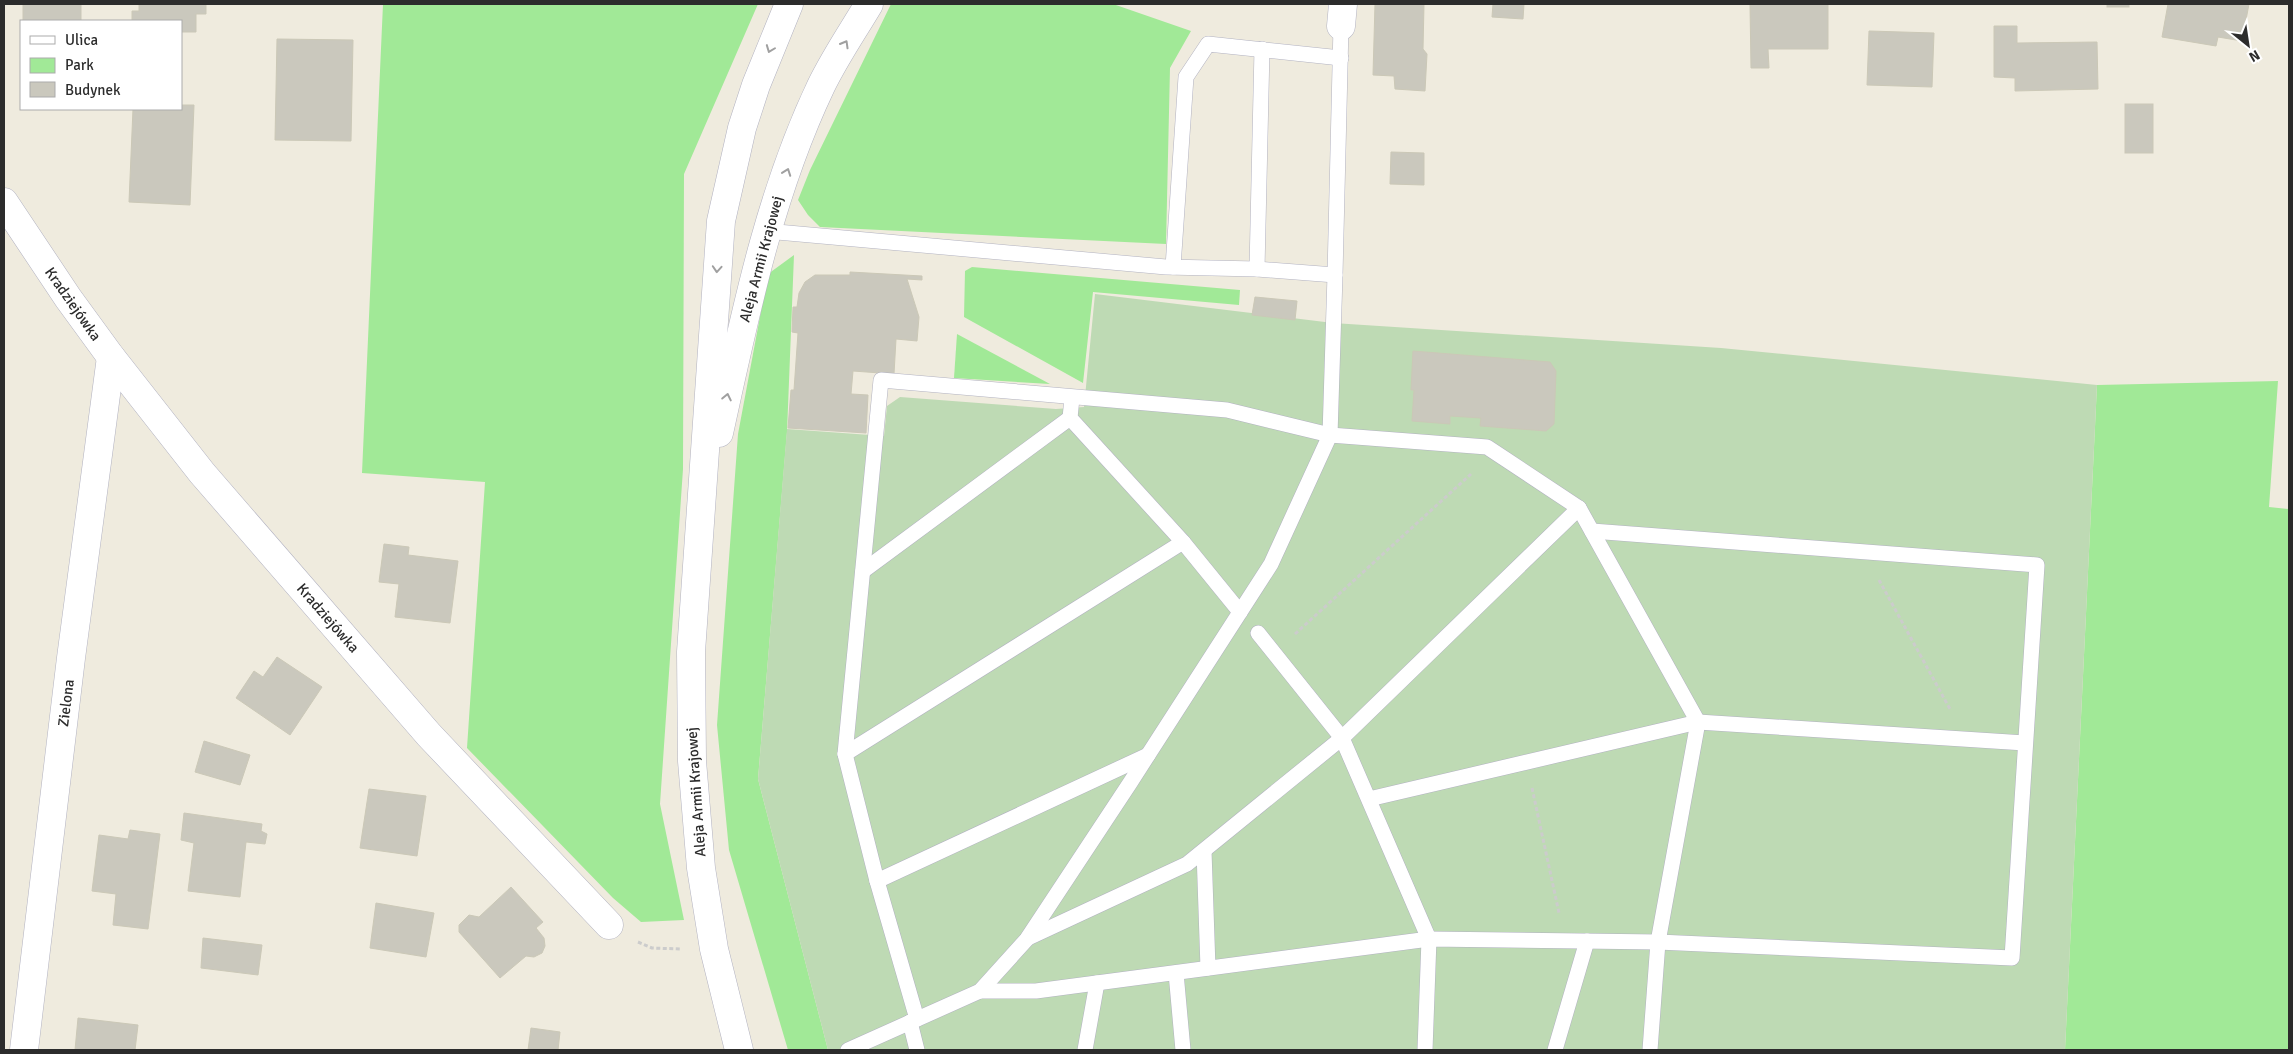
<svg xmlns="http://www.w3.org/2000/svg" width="2293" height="1054" font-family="Signika,sans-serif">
<rect width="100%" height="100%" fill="#efebde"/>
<!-- green -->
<g fill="#a1e997">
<polygon points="383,4 758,4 684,174 683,469 660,804 684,920 641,922 613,898 467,748 485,482 362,473"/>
<polygon points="891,4 1113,4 1191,31 1170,68 1166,244 820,227 808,215 798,200 810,170"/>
<polygon points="794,255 787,432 758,779 828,1050 788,1050 729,850 717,725 738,434 768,274"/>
<polygon points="972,267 1240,290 1239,305 1093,292 1083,383 964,317 965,271"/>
<polygon points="957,334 1050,384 954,378"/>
<polygon points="2278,381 2269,507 2289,509 2289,1050 2065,1050 2097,385"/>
</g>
<!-- cemetery -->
<polygon fill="#bedab4" points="1095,294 1333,323 1721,348 2097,385 2065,1050 828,1050 758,779 787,429 884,436 887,406 900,397 1056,409 1084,407"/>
<!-- building -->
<g fill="#cac8bd" stroke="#cbc8b7">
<rect x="23" y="4" width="58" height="17"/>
<polygon points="139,4 206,4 206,14 196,14 196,32 181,32 181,21 132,21 132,11 139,11"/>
<polygon points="1375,4 1424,4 1423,49 1427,54 1425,91 1395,89 1394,76 1373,75"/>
<polygon points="1493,4 1524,4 1523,19 1492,17"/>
<polygon points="1750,4 1828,4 1828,49 1768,49 1769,68 1751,68"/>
<rect x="2107" y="4" width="22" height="3"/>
<polygon points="2168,4 2249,4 2242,41 2218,37 2216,46 2162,37"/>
<polygon points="1994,26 2017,26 2017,43 2097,42 2098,89 2015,91 2015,78 1994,77"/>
<polygon points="1869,31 1934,33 1932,87 1867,85"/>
<polygon points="277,39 353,40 351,141 275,140"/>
<rect x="2125" y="104" width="28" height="49"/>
<polygon points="181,105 194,105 190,205 129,202 133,109 181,109"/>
<polygon points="1391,152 1424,153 1424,185 1390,184"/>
<polygon points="850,272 922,276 922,280 907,279 919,317 917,341 896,339 894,374 853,371 851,394 868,395 866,433 788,428 791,390 794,390 798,333 792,332 793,307 797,307 799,293 805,282 815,275 850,275"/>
<polygon points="1255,297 1297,301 1295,320 1252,315"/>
<polygon points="1413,351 1550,362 1556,371 1554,424 1546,431 1480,426 1481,418 1450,416 1450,424 1412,421 1414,390 1411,390"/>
<polygon points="384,544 409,547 408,555 458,561 450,623 395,617 399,584 379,582"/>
<polygon points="277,657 322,687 290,735 236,698 254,671 263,677"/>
<polygon points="204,741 250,755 240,785 195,772"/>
<polygon points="369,789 426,796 417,856 360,848"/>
<polygon points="184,813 262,824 261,831 267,834 265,844 246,842 240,897 188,891 194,843 181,840"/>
<polygon points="130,830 160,834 148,929 113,925 116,894 92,891 99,835 128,839"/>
<polygon points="511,887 543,922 536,928 544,938 545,946 542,953 534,957 526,956 500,978 459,932 459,925 469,915 479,917"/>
<polygon points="376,903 434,913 426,957 370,948"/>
<polygon points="203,938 262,945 258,975 201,968"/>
<polygon points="78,1018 138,1025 135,1050 75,1050"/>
<polygon points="531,1028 560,1032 558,1050 528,1050"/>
</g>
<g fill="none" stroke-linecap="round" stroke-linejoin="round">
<defs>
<g id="lane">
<polyline points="766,231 1166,267 1257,269 1335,275 1341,26"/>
<polyline points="1173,267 1186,77 1208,44 1341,58"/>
<polyline points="1257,269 1262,49"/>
<polyline points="1072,398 1070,418 1183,542 1240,612"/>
<polyline points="863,571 1070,418"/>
<polyline points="1258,633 1342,738 1429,939 1425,1050"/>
<polyline points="845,754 1183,542"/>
<polyline points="1369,799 1698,722 2025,743"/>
<polyline points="1204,851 1208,968"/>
<polyline points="877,881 1148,755"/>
<polyline points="1028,938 1187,864 1342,738 1579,508"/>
<polyline points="1176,973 1183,1050"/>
<polyline points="980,991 1036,991 1429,939 1658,942 2012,958 2037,565 1592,531"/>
<polyline points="917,1019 877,881 845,754 881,380 1227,410 1330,435 1487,447 1579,508 1698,722 1658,942 1650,1050"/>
<polyline points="910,1022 917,1050"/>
<polyline points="848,1050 980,991 1027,939 1130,783 1271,564 1330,435 1335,275"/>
<polyline points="1085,1050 1097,983"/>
<polyline points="1555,1050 1587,941"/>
</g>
<g id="street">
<polyline points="1341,26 1343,4"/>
<polyline points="4,202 68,298 111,357 202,473 429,735 609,925"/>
<polyline points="24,1050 71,658 111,357"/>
</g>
<g id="secondary">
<path d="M719 433C745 315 769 195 821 86 835 57 853 31 869 4"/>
<polyline points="739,1050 714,949 701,868 692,761 691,652 721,221 742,128 756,85 789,4"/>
</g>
</defs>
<!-- lane casing -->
<use href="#lane" stroke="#b2b2c1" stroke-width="16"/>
<!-- street casing -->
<use href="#street" stroke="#b2b2c1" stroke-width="29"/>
<!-- secondary casing -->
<use href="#secondary" stroke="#b2b2c1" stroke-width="29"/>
<!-- path -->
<g stroke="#ccc" stroke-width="3" stroke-dasharray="4 2.5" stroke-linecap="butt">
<polyline points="1879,580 1951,711"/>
<polyline points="1295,634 1471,474"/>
<polyline points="1532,788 1559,913"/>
<polyline points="638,942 652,948 680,949"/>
</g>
<!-- lane -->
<use href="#lane" stroke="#fff" stroke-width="15"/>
<!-- street -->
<use href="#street" stroke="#fff" stroke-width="28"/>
<!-- secondary -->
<use href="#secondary" stroke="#fff" stroke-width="28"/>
</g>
<!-- one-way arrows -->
<defs><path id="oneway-chevron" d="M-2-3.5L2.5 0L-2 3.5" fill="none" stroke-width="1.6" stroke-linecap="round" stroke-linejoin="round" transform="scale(1.25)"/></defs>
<g stroke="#a0a0a0">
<use href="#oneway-chevron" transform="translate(845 44) rotate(-60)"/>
<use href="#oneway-chevron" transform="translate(770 49) rotate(111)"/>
<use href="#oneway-chevron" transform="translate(787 172) rotate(-70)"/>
<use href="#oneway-chevron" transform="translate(717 269) rotate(94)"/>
<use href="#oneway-chevron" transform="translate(727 397) rotate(-78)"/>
</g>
<g text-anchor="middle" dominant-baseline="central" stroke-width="4.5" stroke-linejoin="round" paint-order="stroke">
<!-- street labels -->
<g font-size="15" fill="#2c2c2c" stroke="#fff">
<text transform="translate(761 259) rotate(-75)">Aleja Armii Krajowej</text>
<text transform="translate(73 304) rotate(55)">Kradziejówka</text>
<text transform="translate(328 618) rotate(49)">Kradziejówka</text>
<text transform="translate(66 703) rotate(-83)">Zielona</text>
<text transform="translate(696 792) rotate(-94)">Aleja Armii Krajowej</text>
</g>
</g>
<!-- border -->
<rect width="2293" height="1054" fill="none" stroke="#2c2c2c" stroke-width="10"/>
<!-- legend -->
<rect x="20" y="20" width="162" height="90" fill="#ffffff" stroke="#ababab"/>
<rect x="30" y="36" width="25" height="8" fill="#ffffff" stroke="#ababab"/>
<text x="65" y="45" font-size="15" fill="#2c2c2c">Ulica</text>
<rect x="30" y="58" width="25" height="15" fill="#a1e997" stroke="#ababab"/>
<text x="65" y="70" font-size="15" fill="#2c2c2c">Park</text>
<rect x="30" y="82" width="25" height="15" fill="#cac8bd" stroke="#ababab"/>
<text x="65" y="95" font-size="15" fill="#2c2c2c">Budynek</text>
<!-- north arrow -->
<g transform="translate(2248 45) rotate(150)" stroke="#ffffff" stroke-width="4" paint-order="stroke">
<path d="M0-4L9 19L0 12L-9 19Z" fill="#2c2c2c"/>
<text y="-8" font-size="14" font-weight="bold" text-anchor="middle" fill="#2c2c2c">N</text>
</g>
</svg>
